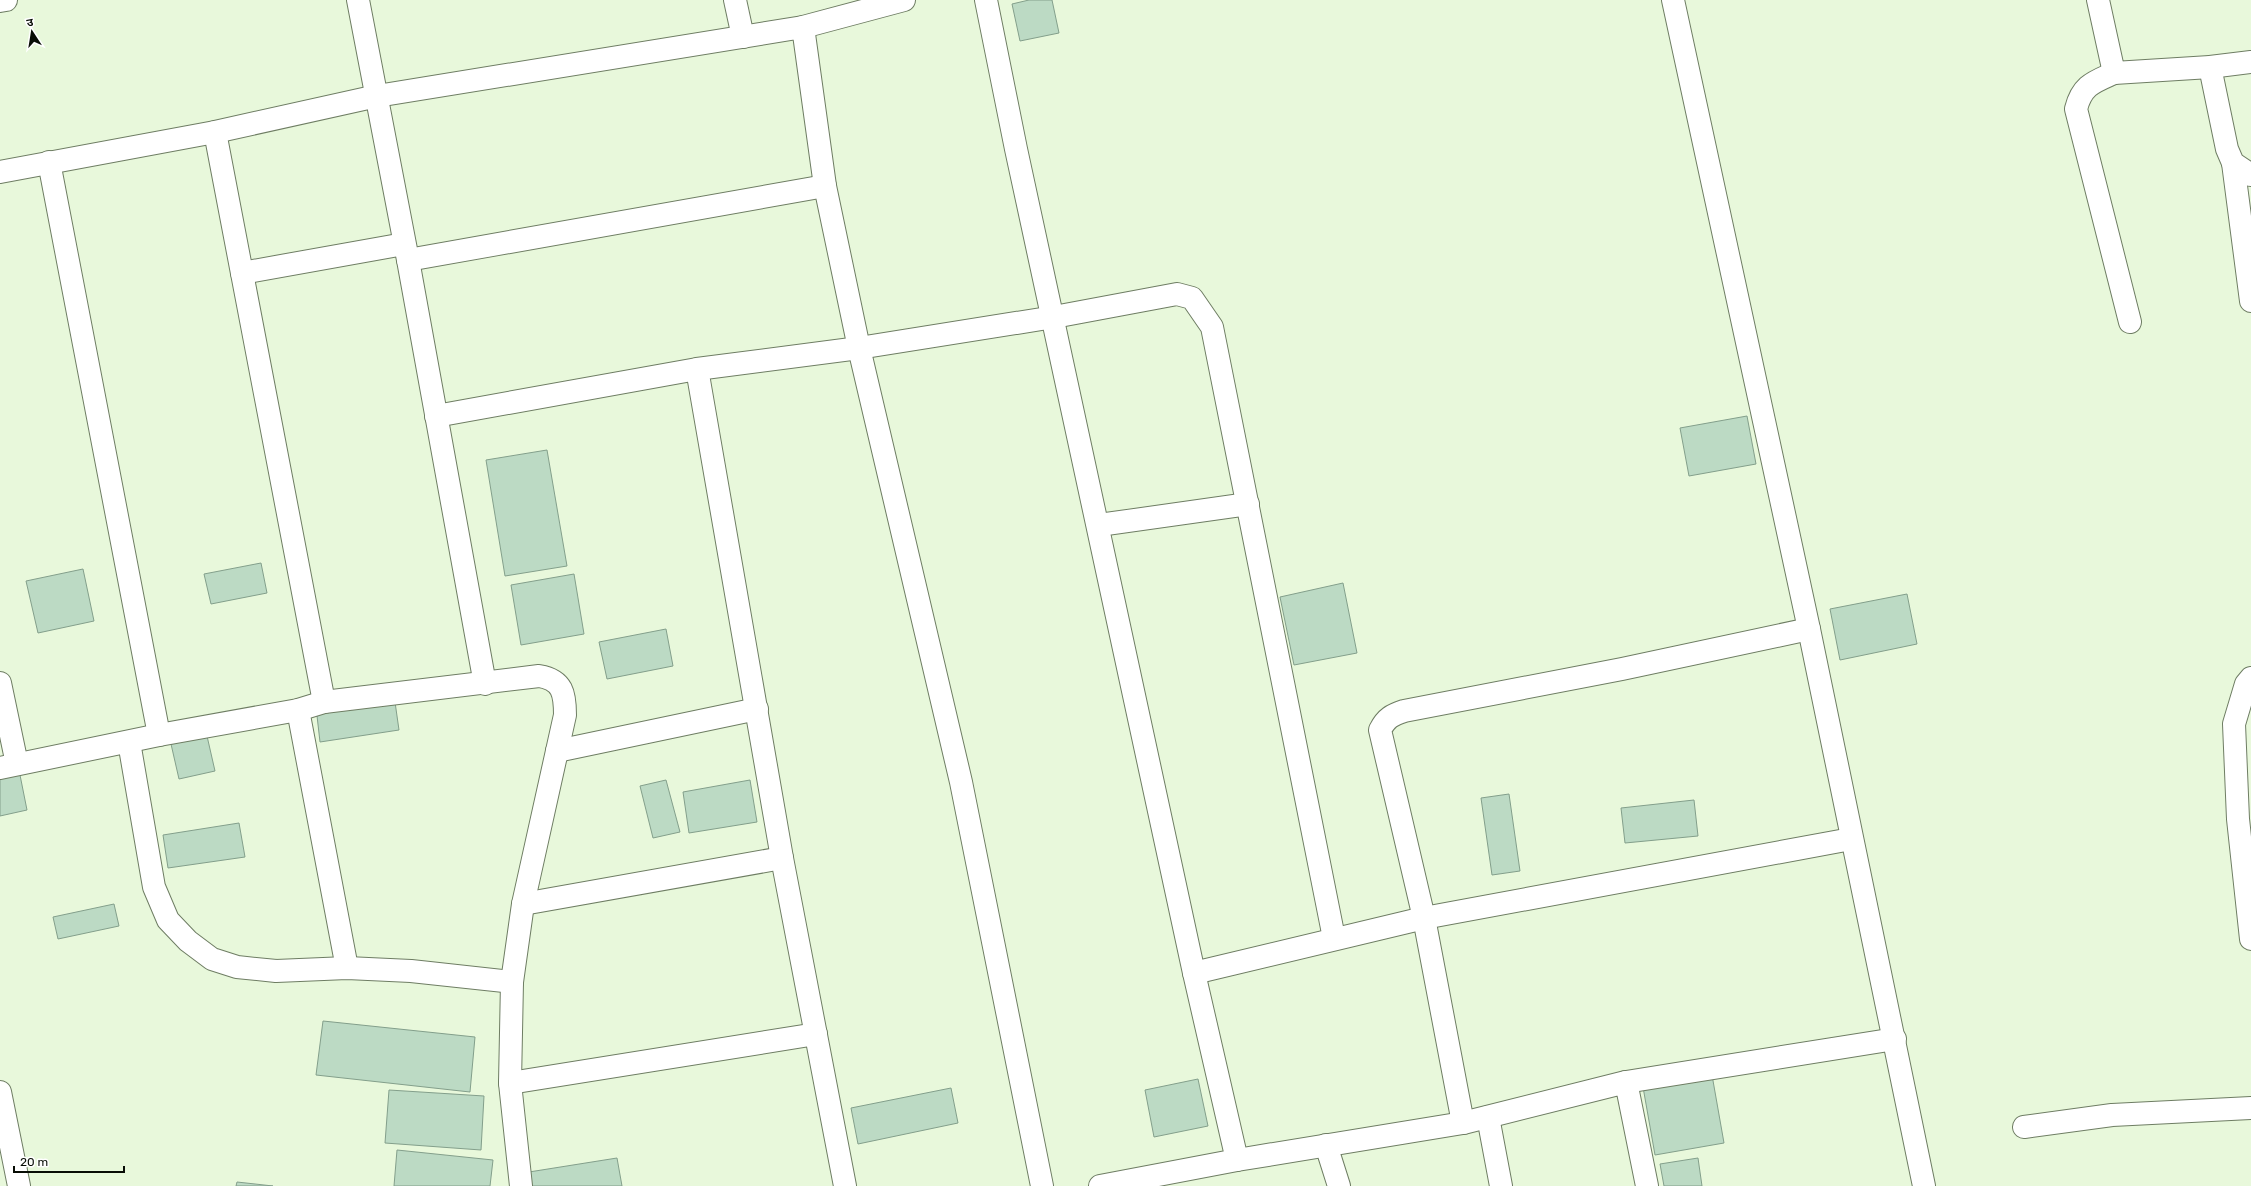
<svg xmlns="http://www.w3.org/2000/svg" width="2251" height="1186" font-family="Rubik,'Noto Sans Devanagari',sans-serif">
<rect width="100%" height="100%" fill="#e8f8db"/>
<!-- building -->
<g fill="#bcdac4" stroke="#839f8b">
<polygon points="1029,0 1052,0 1059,33 1020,41 1012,4"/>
<polygon points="1747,416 1756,464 1689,476 1680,428"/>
<polygon points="547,450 567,566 505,576 486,460"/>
<polygon points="261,563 267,593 211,604 204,574"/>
<polygon points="83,569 94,621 38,633 26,581"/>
<polygon points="574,574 584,634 521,645 511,585"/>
<polygon points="1343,583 1357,653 1294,665 1280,597"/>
<polygon points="1907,594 1917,644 1840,660 1830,609"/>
<polygon points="666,629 673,666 607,679 599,642"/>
<polygon points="394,695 399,730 320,742 316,707"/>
<polygon points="207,736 215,771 179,779 171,744"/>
<polygon points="19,770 27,810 0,816 0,774"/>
<polygon points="666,780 680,832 653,838 640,786"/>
<polygon points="750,780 757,822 689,833 683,792"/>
<polygon points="1509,794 1520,871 1492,875 1481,798"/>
<polygon points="1694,800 1698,836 1625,843 1621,808"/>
<polygon points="239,823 245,857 168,868 163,835"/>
<polygon points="114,904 119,926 58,939 53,917"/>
<polygon points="323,1021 475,1037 470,1092 316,1075"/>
<polygon points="1712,1075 1724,1143 1655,1155 1643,1087"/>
<polygon points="1198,1079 1208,1126 1154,1137 1145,1090"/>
<polygon points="951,1088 958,1123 858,1144 851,1108"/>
<polygon points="389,1090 484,1096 481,1150 385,1143"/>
<polygon points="397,1150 493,1160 490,1186 394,1186"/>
<polygon points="617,1158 622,1186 531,1186 529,1172"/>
<polygon points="1698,1158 1702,1186 1664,1186 1660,1164"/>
<polygon points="237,1182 273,1186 236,1186"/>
</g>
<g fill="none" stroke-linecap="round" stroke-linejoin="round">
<defs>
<g id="minor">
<polyline points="358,0 408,260 485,684"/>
<polyline points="735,0 743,37"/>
<polyline points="986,0 1016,149 1194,973 1237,1160"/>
<polyline points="1673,0 1809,629 1924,1186"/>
<polyline points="2098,0 2114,73 2210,67 2251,62"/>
<polyline points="0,1 6,0"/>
<polyline points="803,27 904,0"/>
<polyline points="2210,67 2227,149 2233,163 2251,175"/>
<path d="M2114 73C2094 82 2082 85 2076 109L2130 322"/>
<polyline points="215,132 324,702"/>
<polyline points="49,162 159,735"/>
<polyline points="2233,163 2251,301"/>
<polyline points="0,172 215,132 377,96 803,27 825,186 859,348 961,782 1042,1186"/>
<polyline points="408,260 825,186"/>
<polyline points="242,273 404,244"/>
<polyline points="697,369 782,858 845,1186"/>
<polyline points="436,416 697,369 859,348 1054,317 1177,294 1192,298 1212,327 1334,938"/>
<polyline points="1099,525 1248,504"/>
<polyline points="2251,678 2246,684 2234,724 2238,819 2251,939"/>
<polyline points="0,683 17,764"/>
<polyline points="298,710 347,968"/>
<polyline points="129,742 154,887 168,920 188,941 212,959 237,967 276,971 347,968 411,971 512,982"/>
<polyline points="557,751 757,709"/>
<path d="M0 768 159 735 298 710 324 702 539 676C563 680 565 694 565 715L523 904 512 982 510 1083 521 1186"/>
<polyline points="523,904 782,858"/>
<polyline points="1194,973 1424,918 1851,839"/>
<polyline points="1626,1082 1895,1039"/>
<polyline points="510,1083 816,1034"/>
<polyline points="0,1092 19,1186"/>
<polyline points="1488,1117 1501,1186"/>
<path d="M1463 1123 1424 918 1380 730C1386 718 1392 715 1404 711L1622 669 1809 629"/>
<polyline points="2024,1127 2112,1115 2251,1108"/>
<polyline points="1326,1145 1339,1186"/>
<polyline points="1100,1186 1237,1160 1463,1123 1626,1082 1647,1186"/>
</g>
</defs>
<!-- minor casing -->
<use href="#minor" stroke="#6e7d63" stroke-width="24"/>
<!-- minor -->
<use href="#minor" stroke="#fff" stroke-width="22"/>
</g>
<!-- north arrow -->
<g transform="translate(32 32) rotate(348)" stroke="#ffffff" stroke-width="3" paint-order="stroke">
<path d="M0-3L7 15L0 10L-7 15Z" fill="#080d05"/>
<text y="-6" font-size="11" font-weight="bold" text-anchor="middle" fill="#080d05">उ</text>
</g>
<!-- scale -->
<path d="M14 1166v6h110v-6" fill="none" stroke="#080d05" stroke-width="2"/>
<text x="20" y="1166" font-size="12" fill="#080d05" stroke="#ffffff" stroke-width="3" paint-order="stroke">20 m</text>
</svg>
